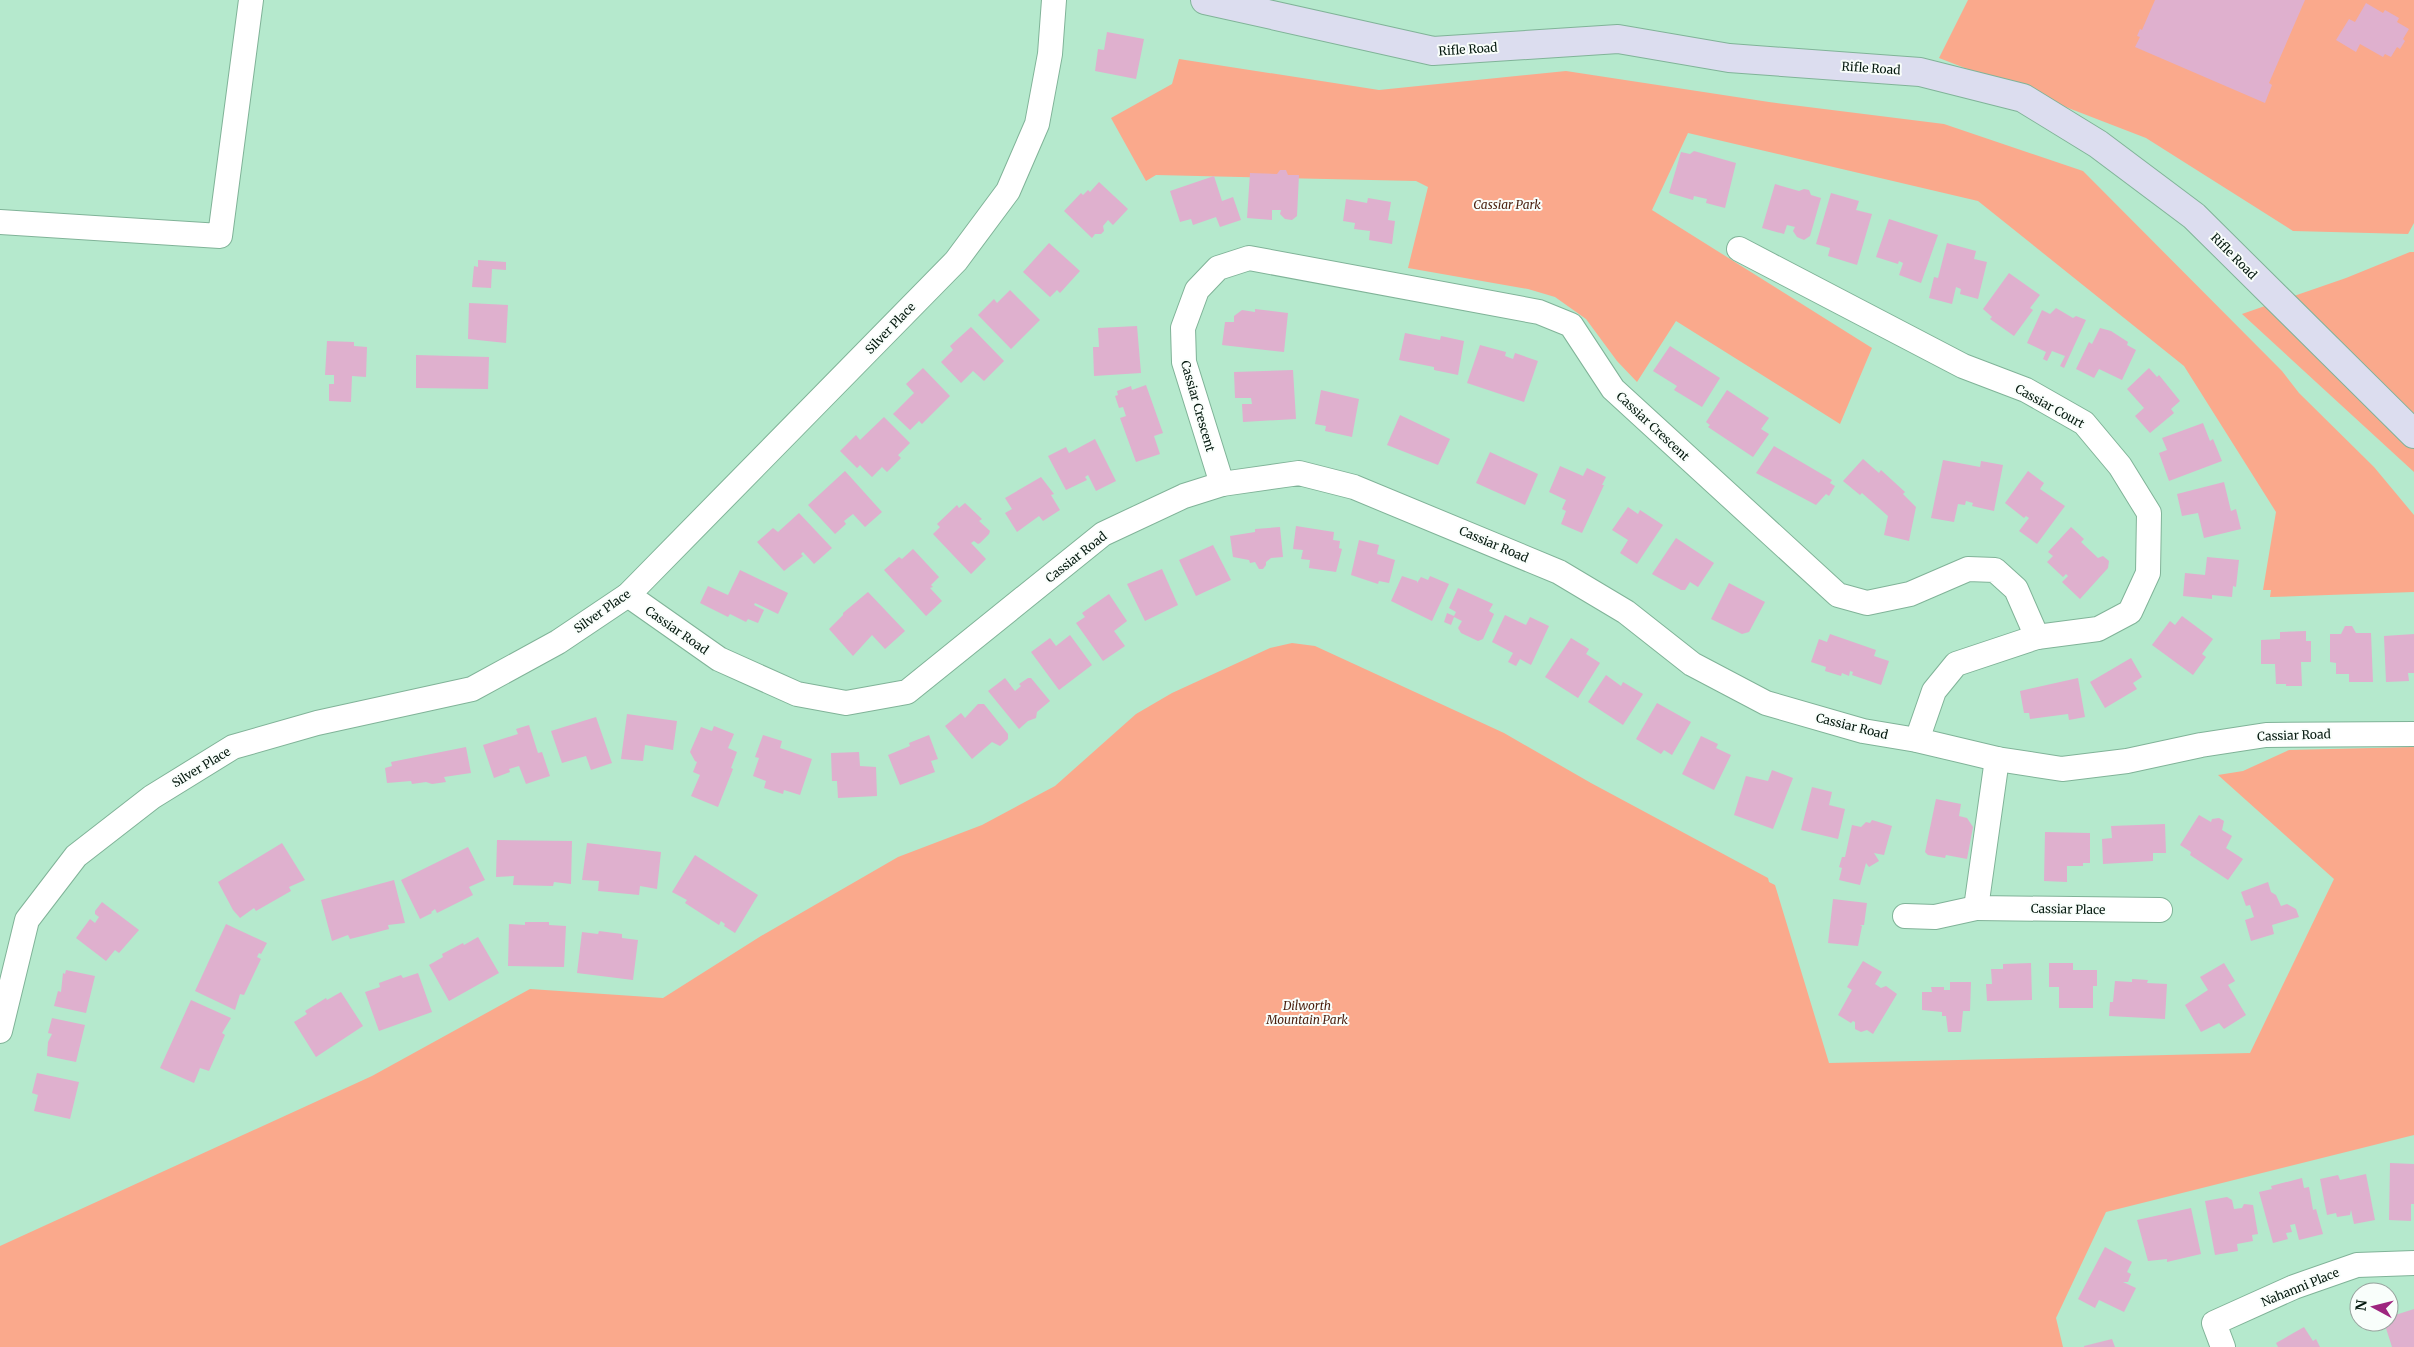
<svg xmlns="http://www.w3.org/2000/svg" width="2414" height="1347" font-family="Merriweather,serif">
<rect width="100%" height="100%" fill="#b5e9cd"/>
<!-- green -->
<g fill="#faa98c">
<polygon points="1968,0 2414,0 2414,223 2408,234 2293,231 2146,138 1939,58"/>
<polygon points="1179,59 1379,90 1566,71 1769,102 1944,124 2083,171 2282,371 2299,393 2374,467 2414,515 2414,592 2270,597 2271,590 2263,590 2276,512 2184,366 1978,201 1688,133 1652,210 1872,348 1840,424 1676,321 1637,382 1617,361 1586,319 1555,297 1528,289 1408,268 1428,187 1416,181 1156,175 1146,181 1111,118 1172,84"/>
<polygon points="2410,252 2414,252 2414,472 2242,314 2346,278"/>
<polygon points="1292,643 1315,646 1504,733 1591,783 1768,878 1769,882 1775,885 1829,1063 2250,1053 2334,879 2218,775 2243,771 2289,750 2414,747 2414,1135 2106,1212 2056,1318 2063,1347 0,1347 0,1246 372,1076 530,989 663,998 761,936 898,857 982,825 1055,786 1136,714 1172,693 1270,648"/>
</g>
<!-- building -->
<g fill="#dfb0ce">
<polygon points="2155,0 2305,0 2269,83 2272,85 2265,103 2135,47 2140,37 2137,36 2140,29 2142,30"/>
<polygon points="2366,3 2383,13 2385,10 2399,18 2397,22 2409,29 2403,39 2405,41 2400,49 2397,47 2391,57 2385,54 2383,57 2360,44 2356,52 2336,40 2349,19 2355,22"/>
<polygon points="1107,32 1144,39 1136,79 1095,71 1098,49 1104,50"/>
<polygon points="1694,151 1736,163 1725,208 1706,203 1707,199 1694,196 1693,200 1669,193 1681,152 1690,154"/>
<polygon points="1280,170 1286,170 1288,175 1299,175 1297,216 1292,220 1285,219 1280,214 1281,210 1272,210 1272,220 1247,218 1250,173 1277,174"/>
<polygon points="1214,176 1222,201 1233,197 1241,220 1220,227 1216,217 1193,225 1191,219 1180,222 1170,191"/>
<polygon points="1099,182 1128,209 1113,225 1108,220 1103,226 1104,231 1101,234 1095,234 1092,238 1064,211 1081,193 1083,195 1088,190 1090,192"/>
<polygon points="1775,184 1799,191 1804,189 1809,190 1811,195 1821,198 1810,236 1804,240 1797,237 1793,231 1795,227 1787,225 1784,234 1762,228"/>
<polygon points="1831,193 1859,201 1856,210 1872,214 1857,265 1828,256 1830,248 1816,244"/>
<polygon points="1368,198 1391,202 1388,220 1395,221 1392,244 1369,240 1370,231 1354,229 1355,223 1343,221 1346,199 1367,203"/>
<polygon points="1889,219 1938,235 1921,283 1899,275 1903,263 1899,261 1898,264 1876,257"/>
<polygon points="1049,243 1080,271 1060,293 1057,290 1050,297 1023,272"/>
<polygon points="1947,243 1976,251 1974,259 1987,262 1978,299 1960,294 1961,289 1956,287 1952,304 1929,298 1934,277 1938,278"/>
<polygon points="478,260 506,262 506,270 492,269 491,288 472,287 474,266 478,267"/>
<polygon points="2009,273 2040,295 2030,308 2033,310 2014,336 1990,319 1992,317 1983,309"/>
<polygon points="1010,290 1040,320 1011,349 978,315 994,299 997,303"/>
<polygon points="469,303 508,305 506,343 468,339"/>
<polygon points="2056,308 2073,318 2076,316 2086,320 2064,368 2060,366 2065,356 2052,351 2047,361 2043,359 2046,352 2027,343 2042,310 2050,314"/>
<polygon points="1255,309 1288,313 1284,352 1222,345 1225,322 1234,322 1234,316 1242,310 1255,312"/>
<polygon points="1137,326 1141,373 1094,376 1093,347 1099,347 1098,328"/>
<polygon points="971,327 1004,361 984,381 973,371 961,383 941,362 953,350 950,346"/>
<polygon points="2100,328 2111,331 2128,342 2127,345 2136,350 2122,380 2099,369 2094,378 2076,369 2089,342 2092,344"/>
<polygon points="1405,333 1440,340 1441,336 1464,341 1458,375 1434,370 1434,367 1399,360"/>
<polygon points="327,341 354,342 354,346 367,347 366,377 352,376 351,402 329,401 329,384 334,384 334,375 325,375"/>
<polygon points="1480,345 1506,352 1505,356 1513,359 1515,353 1538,361 1524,402 1467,383"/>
<polygon points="1670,346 1720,378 1702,407 1674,390 1677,386 1653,371"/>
<polygon points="416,355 489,357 488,389 416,388"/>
<polygon points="923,368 950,396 922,424 919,421 910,430 893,414 914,393 906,384"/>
<polygon points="2149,368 2157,377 2159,375 2180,401 2171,409 2174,413 2150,433 2135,416 2144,408 2127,389"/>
<polygon points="1293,370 1296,419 1243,422 1242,404 1252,404 1251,398 1235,398 1234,372"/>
<polygon points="1146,385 1163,433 1154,436 1160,454 1136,462 1120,418 1126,416 1123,407 1119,408 1115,396 1118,395 1117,391 1131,386 1132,390"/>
<polygon points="1321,390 1359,399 1352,437 1325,431 1326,426 1315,424"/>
<polygon points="1727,390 1769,418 1761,429 1769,434 1753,457 1708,427 1710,425 1706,422"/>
<polygon points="1400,415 1450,439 1438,465 1387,445"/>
<polygon points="884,417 910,443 898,455 901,458 887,472 882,467 872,477 860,465 857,468 840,451 856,435 860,440"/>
<polygon points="2203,423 2210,441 2213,439 2222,461 2169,481 2159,453 2167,450 2162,438"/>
<polygon points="1095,439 1116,481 1096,491 1088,475 1085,477 1087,480 1066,490 1048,456 1066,447 1069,453"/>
<polygon points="1774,446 1832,480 1830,483 1835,486 1829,496 1826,494 1816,505 1756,473"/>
<polygon points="1490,452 1538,474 1525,505 1476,483"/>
<polygon points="1863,459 1879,473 1881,470 1905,492 1903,494 1916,507 1909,541 1884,535 1888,516 1862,493 1860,495 1843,481"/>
<polygon points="1943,460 1980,467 1981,461 2003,465 1994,511 1972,506 1973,503 1966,501 1965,505 1958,504 1954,522 1931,518"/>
<polygon points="1560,466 1583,476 1587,468 1606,477 1602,485 1604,485 1582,533 1561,524 1566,511 1562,509 1566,500 1549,492"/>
<polygon points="845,471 882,512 865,527 853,514 844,521 846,524 835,534 808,505"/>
<polygon points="2028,471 2044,483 2040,489 2065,506 2037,544 2019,531 2029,518 2026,516 2024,518 2005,503"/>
<polygon points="1041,477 1054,494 1051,495 1060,510 1043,521 1039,516 1017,532 1005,513 1012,509 1005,498"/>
<polygon points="2224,482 2231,511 2236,509 2241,529 2204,538 2198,513 2182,516 2177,494"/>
<polygon points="965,503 982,519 979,521 990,531 989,534 980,543 978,544 974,541 971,543 986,559 971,574 933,534 940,527 937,524 957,505 959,508"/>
<polygon points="1628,507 1638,514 1640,510 1663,525 1637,564 1620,553 1628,540 1612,530"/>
<polygon points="799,513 832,548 814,564 803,552 801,554 803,556 784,571 757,542 773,528 778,532"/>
<polygon points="1296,526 1334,532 1333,540 1340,541 1339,548 1342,549 1336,572 1309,568 1310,560 1301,559 1303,550 1293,549"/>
<polygon points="1280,527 1283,557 1271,558 1266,562 1266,565 1263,569 1259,569 1255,562 1250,563 1249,560 1233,557 1230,536 1255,532 1255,529"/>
<polygon points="2071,527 2084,539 2081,542 2098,558 2103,556 2109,561 2108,568 2080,599 2062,582 2068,576 2066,574 2063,577 2047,562 2053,556 2048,552"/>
<polygon points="1676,538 1714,563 1698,587 1690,582 1685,590 1681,590 1652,574"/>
<polygon points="1359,540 1379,545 1377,554 1395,560 1389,583 1379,581 1378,584 1351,575"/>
<polygon points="1213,545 1231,580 1196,596 1179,560"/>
<polygon points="913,549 939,577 931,585 933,587 930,588 942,601 926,616 884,570 899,557 902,559"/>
<polygon points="2207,557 2239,560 2236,587 2233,586 2232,597 2212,595 2212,599 2183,596 2185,573 2205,575"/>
<polygon points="1162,569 1178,605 1145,621 1127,584"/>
<polygon points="740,570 788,593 778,614 755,603 754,605 764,610 758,623 748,619 746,622 730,614 728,617 700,603 708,586 728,595"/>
<polygon points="1402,576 1417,581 1417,583 1421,577 1428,580 1430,576 1449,584 1432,621 1391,601"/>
<polygon points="1729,583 1765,602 1749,632 1742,634 1711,619"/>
<polygon points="1458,588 1493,604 1489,611 1494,614 1483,639 1478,641 1461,633 1458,628 1462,621 1454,617 1451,625 1444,622 1447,613 1454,616 1456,612 1449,608"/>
<polygon points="868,592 905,631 885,649 872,635 853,656 829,629 843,615 843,613"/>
<polygon points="1109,594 1127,621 1114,631 1125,646 1103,661 1076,623 1085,617 1082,613"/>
<polygon points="1505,615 1526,625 1530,617 1549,626 1531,665 1520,659 1516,666 1508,662 1513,653 1492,642"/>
<polygon points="2182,616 2213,639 2202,654 2206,657 2193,675 2152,645 2170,621 2175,625"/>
<polygon points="2345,626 2352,626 2356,633 2371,633 2373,682 2349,682 2349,674 2336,674 2336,663 2330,662 2330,634 2341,634"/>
<polygon points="2306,631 2306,641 2311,641 2311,662 2301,662 2302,686 2286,686 2286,684 2276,684 2275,664 2261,664 2261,640 2280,639 2280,632"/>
<polygon points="1830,634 1876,650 1874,656 1889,661 1881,685 1852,675 1853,672 1850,671 1849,676 1842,673 1841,676 1825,671 1826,667 1811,662 1819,639 1827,642"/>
<polygon points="2414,634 2414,673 2408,673 2409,681 2386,682 2384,636"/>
<polygon points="1070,635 1092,665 1059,690 1031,652 1050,638 1056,646"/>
<polygon points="1571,638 1589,649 1586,654 1600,663 1578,698 1545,677"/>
<polygon points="2131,658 2142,677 2133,683 2137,689 2105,708 2090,682"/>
<polygon points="1606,675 1621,686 1623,682 1643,694 1623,725 1588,702"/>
<polygon points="1005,678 1015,691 1021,686 1019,684 1028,678 1031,678 1050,701 1037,712 1036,718 1028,721 1019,729 988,691"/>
<polygon points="2078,678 2085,717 2069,720 2068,714 2030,719 2029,713 2024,713 2020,691"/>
<polygon points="1657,703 1691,722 1672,755 1664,750 1661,754 1636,739"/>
<polygon points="978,704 984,704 1008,734 1008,739 1000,746 992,742 972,759 945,726 961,713 965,718"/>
<polygon points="627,714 677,721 673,750 645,745 643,761 621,759"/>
<polygon points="596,717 612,763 591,770 586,756 562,763 551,731"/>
<polygon points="529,725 538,753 542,752 550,776 526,784 519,766 509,769 510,772 494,778 483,745 518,734 516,729"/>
<polygon points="714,726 734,734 728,748 737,752 731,768 733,769 718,807 691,796 700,775 693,772 697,762 695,761 690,752 701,727 712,731"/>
<polygon points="763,735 782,741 780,748 812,759 800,795 784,790 783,794 764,788 766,781 753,776 759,758 755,757"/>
<polygon points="929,735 938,759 931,761 935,772 900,785 888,755 910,746 909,743"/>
<polygon points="1701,736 1718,744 1716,748 1731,755 1714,790 1682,774"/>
<polygon points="466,747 471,773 444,777 446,782 432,784 426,782 412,784 411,781 387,783 385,768 392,766 391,762"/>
<polygon points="859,752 860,766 876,767 877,796 838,798 837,781 832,781 831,753"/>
<polygon points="1772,770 1793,778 1773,829 1734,815 1746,776 1768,781"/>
<polygon points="1812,787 1832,792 1829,805 1845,809 1838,839 1801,830"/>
<polygon points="1936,799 1961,804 1959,816 1967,818 1973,827 1967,859 1946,855 1945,858 1928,855 1925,852"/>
<polygon points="2199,815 2211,822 2212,819 2219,818 2224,821 2222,830 2232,836 2226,848 2243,859 2228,880 2190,855 2191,852 2180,845"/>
<polygon points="1872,820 1892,826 1884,855 1874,853 1879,861 1869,867 1866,863 1860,885 1839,880 1842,868 1839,867 1842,857 1845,857 1852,825 1861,827 1866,822 1870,823"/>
<polygon points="2165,824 2166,853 2153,853 2153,861 2103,864 2102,839 2112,838 2111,826"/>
<polygon points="2045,832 2090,833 2090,863 2083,863 2083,866 2067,866 2067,882 2044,881"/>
<polygon points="497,840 572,841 571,884 554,882 553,886 513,885 514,876 496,877"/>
<polygon points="282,843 305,880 289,887 291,891 256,911 254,908 240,918 233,910 218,882"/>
<polygon points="587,843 661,852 657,889 640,886 639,895 598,891 599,881 582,880"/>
<polygon points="468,847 485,880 469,887 473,895 437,913 435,909 431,912 432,913 420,919 401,880"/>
<polygon points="695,855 758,895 735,933 724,926 725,924 721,921 719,925 685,903 687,900 672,892"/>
<polygon points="394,880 405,923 388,925 389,929 370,934 350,939 348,935 332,941 321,900"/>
<polygon points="2268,882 2271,892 2276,895 2281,906 2287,904 2296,909 2299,917 2272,925 2274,934 2251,941 2245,920 2254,917 2250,905 2246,906 2241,892"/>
<polygon points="1833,899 1867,903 1864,925 1860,925 1862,926 1858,946 1828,943"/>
<polygon points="102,902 139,930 119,953 115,950 106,961 76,938 90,919 95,923 99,917 95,914 95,911"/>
<polygon points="525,922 549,922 549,925 566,926 564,967 508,966 509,924 525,925"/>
<polygon points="226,924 267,943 261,954 259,953 257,957 261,959 244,995 240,994 235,1010 195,991"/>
<polygon points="599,931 622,934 622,938 638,940 633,980 577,973 582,932 598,934"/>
<polygon points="478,937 499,973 449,1001 429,965 443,957 442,954 463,943 464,945"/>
<polygon points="1863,961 1882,972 1875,984 1881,988 1886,986 1897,994 1873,1034 1867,1030 1861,1032 1855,1029 1855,1022 1853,1021 1851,1023 1838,1015 1852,990 1847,987"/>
<polygon points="2031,963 2032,1000 1987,1001 1986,984 1992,984 1991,969 2003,969 2003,964"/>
<polygon points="2049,963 2073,963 2073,970 2097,970 2097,986 2093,986 2093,1008 2059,1008 2059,987 2049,987"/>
<polygon points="2224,963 2235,981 2228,985 2246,1015 2224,1029 2219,1023 2201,1032 2185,1005 2208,990 2200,977"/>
<polygon points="66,970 95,976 86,1013 54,1006 58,991 61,992 63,973 65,974"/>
<polygon points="418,973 432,1012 379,1031 365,992 380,987 379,983 401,975 403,978"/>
<polygon points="2132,979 2148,980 2147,983 2167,984 2165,1019 2109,1016 2110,1002 2113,1002 2115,981 2132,982"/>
<polygon points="1950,982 1971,982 1970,1011 1963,1011 1961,1032 1948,1032 1946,1016 1942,1016 1942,1012 1922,1010 1922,992 1932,992 1931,987 1944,987 1944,990 1950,990"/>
<polygon points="341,992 363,1026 316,1057 294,1022 307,1014 305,1011 326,998 327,1000"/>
<polygon points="191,1000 231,1018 222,1033 225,1035 209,1071 200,1068 194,1083 160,1068"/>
<polygon points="52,1018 85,1025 76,1062 47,1056 48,1042 52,1034 48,1033"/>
<polygon points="37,1073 79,1082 70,1119 34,1111 38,1095 32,1093"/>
<polygon points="2390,1163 2414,1164 2414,1204 2411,1204 2411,1221 2389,1220"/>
<polygon points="2366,1174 2375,1220 2354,1224 2351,1210 2350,1215 2337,1217 2336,1213 2327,1215 2320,1179 2338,1175 2340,1180"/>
<polygon points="2302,1178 2304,1188 2309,1187 2313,1210 2316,1209 2323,1234 2299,1240 2295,1224 2290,1225 2292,1232 2286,1233 2288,1239 2273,1243 2259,1192 2272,1189 2271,1186"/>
<polygon points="2227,1197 2232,1200 2234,1209 2242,1208 2244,1204 2253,1205 2258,1234 2252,1235 2253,1241 2237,1244 2238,1251 2215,1255 2205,1201"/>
<polygon points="2191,1208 2201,1254 2167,1262 2167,1259 2148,1261 2137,1220"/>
<polygon points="2105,1247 2132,1262 2127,1272 2131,1274 2128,1282 2123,1282 2136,1288 2124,1312 2099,1300 2095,1308 2078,1299"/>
<polygon points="2414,1309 2414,1347 2392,1347 2384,1322 2389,1322 2389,1317"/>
<polygon points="2304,1327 2313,1341 2316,1339 2320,1347 2278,1347 2276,1343"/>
<polygon points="2112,1339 2115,1347 2084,1347 2084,1346"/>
</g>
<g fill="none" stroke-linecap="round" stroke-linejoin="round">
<defs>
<g id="street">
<polyline points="0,222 220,236 251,0"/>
<polyline points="1739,249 1963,366 2026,390 2084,423 2120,466 2149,513 2148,573 2130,612 2098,629 2037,637"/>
<polyline points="1222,484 1184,362 1183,328 1197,290 1218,268 1249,258 1539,312 1571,325 1613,389 1838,595 1867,603 1910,594 1968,569 1995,570 2016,589 2037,637 1956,664 1934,691 1917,740"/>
<polyline points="628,595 719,659 797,694 846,703 907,692 1103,534 1184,496 1222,484 1299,473 1354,487 1559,572 1626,612 1692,664 1766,703 1863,731 1917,740 1997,759 2062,769 2127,761 2201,745 2266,735 2414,734"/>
<polyline points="1997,759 1976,908 2160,910"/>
<polyline points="1905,916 1935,917 1976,908"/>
<polyline points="0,1031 27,920 76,856 152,797 233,747 317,723 472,689 558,642 628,595 956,261 1008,191 1037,124 1050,54 1054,0"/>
<polyline points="2223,1347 2214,1323 2294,1287 2357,1265 2414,1263"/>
</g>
<polyline id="secondary" points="1205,0 1433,51 1618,39 1729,58 1920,72 2023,98 2098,144 2194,216 2414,434"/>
</defs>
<!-- street casing -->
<use href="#street" stroke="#80b398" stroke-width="26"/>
<!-- secondary casing -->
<use href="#secondary" stroke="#80b398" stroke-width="30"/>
<!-- street -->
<use href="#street" stroke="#fff" stroke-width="24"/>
<!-- secondary -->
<use href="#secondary" stroke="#dcddef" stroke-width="28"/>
</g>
<g text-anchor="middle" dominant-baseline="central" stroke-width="4" stroke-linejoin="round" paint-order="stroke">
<!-- street labels -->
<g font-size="12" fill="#05190f" stroke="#f9fefb">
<text transform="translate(1468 49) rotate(-4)">Rifle Road</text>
<text transform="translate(1871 68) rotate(4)">Rifle Road</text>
<text transform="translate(2234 256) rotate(45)">Rifle Road</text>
<text transform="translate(890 328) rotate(-46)">Silver Place</text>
<text transform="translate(1198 406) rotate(74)">Cassiar Crescent</text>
<text transform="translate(2050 406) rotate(29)">Cassiar Court</text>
<text transform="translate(1653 426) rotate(43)">Cassiar Crescent</text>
<text transform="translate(1494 544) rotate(23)">Cassiar Road</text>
<text transform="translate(1076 557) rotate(-38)">Cassiar Road</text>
<text transform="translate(602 611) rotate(-35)">Silver Place</text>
<text transform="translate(677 630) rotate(35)">Cassiar Road</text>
<text transform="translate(1852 726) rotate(14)">Cassiar Road</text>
<text transform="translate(2294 735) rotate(-2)">Cassiar Road</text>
<text transform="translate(201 767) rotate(-31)">Silver Place</text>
<text transform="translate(2068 909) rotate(1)">Cassiar Place</text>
<text transform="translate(2300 1287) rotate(-22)">Nahanni Place</text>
</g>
<!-- park labels -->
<g font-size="12" font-style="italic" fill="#4a1f0e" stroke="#f9fefb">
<text x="1507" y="204">Cassiar Park</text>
<text x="1307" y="1005">Dilworth<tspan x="1307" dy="14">Mountain Park</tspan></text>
</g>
</g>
<!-- north arrow -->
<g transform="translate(2374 1307) rotate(277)"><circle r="24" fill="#f9fefb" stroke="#97a29d"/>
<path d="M0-4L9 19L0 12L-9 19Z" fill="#9e267f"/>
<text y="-8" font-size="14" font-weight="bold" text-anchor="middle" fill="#05190f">N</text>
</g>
</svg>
